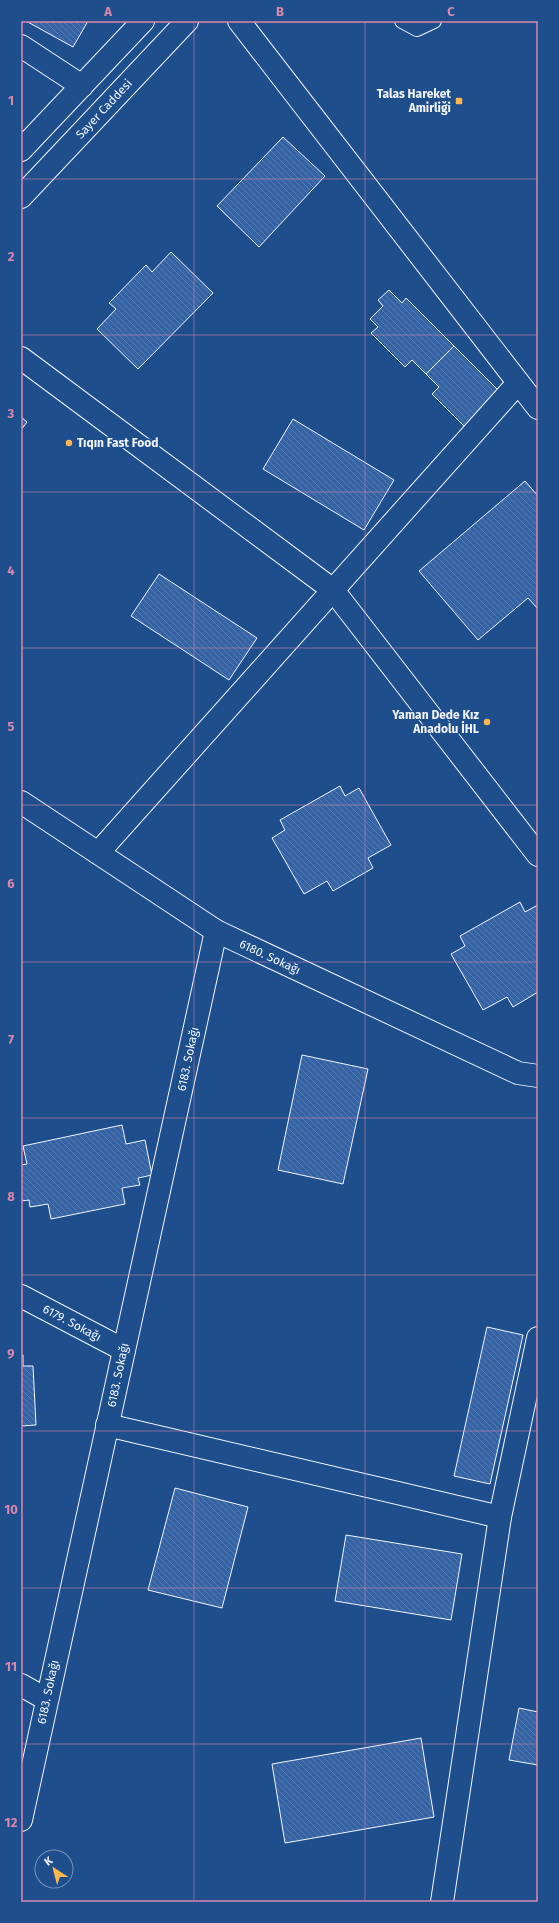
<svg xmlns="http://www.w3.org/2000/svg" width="559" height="1923" font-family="'Fira Sans',sans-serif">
<defs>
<pattern id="building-back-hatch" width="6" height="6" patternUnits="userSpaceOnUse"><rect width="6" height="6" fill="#3563a3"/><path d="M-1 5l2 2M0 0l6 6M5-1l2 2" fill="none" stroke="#537ab1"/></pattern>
</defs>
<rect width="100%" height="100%" fill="#1f4e8c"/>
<!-- building -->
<g fill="url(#building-back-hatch)" stroke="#f2f6ff">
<polygon points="26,21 88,21 73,47"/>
<polygon points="283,137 325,176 259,247 217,206"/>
<polygon points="171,252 213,293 138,369 97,329 116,309 109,303 146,265 152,272"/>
<polygon points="389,290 402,303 406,298 454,346 426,374 412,360 405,367 371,333 378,327 370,319 383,306 378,300"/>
<polygon points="454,346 501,393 497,398 509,410 499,421 493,416 466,428 432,394 439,387 426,374"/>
<polygon points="21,417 27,422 21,430"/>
<polygon points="293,419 394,480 364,530 263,469"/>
<polygon points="525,481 538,496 538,609 528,598 478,640 419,571"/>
<polygon points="159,574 257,638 229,680 131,616"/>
<polygon points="340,786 345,796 359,788 391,845 368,858 373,868 333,891 327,881 304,894 272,838 285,830 280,820"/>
<polygon points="520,902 525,912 538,905 538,992 513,1007 507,997 483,1010 451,954 465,946 460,936"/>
<polygon points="302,1055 368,1069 343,1184 278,1170"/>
<polygon points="122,1125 126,1144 145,1140 152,1175 138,1178 140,1185 122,1188 125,1204 51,1219 48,1204 30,1207 29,1200 21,1201 21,1165 27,1164 23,1146"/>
<polygon points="487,1327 523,1335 490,1484 454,1476"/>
<polygon points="21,1355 23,1355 23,1366 33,1366 36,1425 21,1426"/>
<polygon points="175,1488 248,1507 222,1608 148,1590"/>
<polygon points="346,1535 462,1554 451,1620 335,1601"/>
<polygon points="519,1708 538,1712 538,1765 509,1760"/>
<polygon points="421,1738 434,1817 285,1843 272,1764"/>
</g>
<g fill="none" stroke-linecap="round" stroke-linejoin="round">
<defs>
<polyline id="service" points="402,21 417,29 434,21"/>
<g id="minor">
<polyline points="239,21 538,408"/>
<polyline points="21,46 82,86"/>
<polyline points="21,358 333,590 538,855"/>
<polyline points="21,802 216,931 518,1073 538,1076"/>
<polyline points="98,853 518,383"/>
<polyline points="21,1296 124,1350"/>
<polyline points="107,1425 500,1517"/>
<polyline points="21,1685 46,1699"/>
<polyline points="21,1820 216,931"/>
<polyline points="442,1902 500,1517 538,1338"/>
</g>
<g id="primary">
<polyline points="21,150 143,21"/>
<polyline points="21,197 187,21"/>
</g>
</defs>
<!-- service casing -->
<use href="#service" stroke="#f2f6ff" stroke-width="16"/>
<!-- minor casing -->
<use href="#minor" stroke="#f2f6ff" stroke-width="24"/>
<!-- primary casing -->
<use href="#primary" stroke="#f2f6ff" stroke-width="24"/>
<!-- service -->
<use href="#service" stroke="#1f4e8c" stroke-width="14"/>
<!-- minor -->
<use href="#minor" stroke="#1f4e8c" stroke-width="22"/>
<!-- primary -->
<use href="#primary" stroke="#1f4e8c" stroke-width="22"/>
</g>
<!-- grid -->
<path fill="none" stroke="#da87ad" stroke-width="1" stroke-opacity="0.55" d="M194 21V1902M365 21V1902M21 179H538M21 335H538M21 492H538M21 648H538M21 805H538M21 962H538M21 1118H538M21 1275H538M21 1431H538M21 1588H538M21 1744H538"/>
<!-- markers -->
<g fill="#ffb74d" stroke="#1f4e8c" stroke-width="1.5">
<rect x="455" y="97" width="8" height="8" rx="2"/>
<circle cx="69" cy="443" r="4"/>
<circle cx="487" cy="722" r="4"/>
</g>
<g text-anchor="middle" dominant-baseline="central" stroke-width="3" stroke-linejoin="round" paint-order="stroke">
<!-- poi labels -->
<g font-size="12" font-weight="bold" fill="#f2f6ff" stroke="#1f4e8c" text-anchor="end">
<text x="451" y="94">Talas Hareket<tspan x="451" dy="14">Amirliği</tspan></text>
<text x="77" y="443" text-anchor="start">Tıqın Fast Food</text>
<text x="479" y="715">Yaman Dede Kız<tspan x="479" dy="14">Anadolu İHL</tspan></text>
</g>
<!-- street labels -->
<g font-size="12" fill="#f2f6ff" stroke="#1f4e8c">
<text transform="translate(104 109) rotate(-47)">Sayer Caddesi</text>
<text transform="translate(270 957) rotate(25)">6180. Sokağı</text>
<text transform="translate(188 1059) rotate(-78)">6183. Sokağı</text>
<text transform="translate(72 1323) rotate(28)">6179. Sokağı</text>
<text transform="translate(118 1375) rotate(-78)">6183. Sokağı</text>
<text transform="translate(48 1692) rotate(-78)">6183. Sokağı</text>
</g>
</g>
<!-- border -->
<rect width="559" height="1923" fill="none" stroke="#1f4e8c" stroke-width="44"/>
<!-- north arrow -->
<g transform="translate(54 1869) rotate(324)"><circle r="19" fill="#1f4e8c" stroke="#7391ba"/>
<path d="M0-3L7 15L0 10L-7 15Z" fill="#ffb74d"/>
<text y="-6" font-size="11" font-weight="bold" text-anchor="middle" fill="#f2f6ff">K</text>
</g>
<rect x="22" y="22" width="515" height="1879" fill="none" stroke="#da87ad" stroke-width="1.5"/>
<g font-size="13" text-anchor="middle" font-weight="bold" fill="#da87ad">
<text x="108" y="16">A</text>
<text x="280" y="16">B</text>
<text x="451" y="16">C</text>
<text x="11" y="105">1</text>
<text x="11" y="261">2</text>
<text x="11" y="418">3</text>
<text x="11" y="575">4</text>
<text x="11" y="731">5</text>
<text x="11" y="888">6</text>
<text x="11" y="1044">7</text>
<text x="11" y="1201">8</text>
<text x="11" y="1358">9</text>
<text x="11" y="1514">10</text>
<text x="11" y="1671">11</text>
<text x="11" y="1827">12</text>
</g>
</svg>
